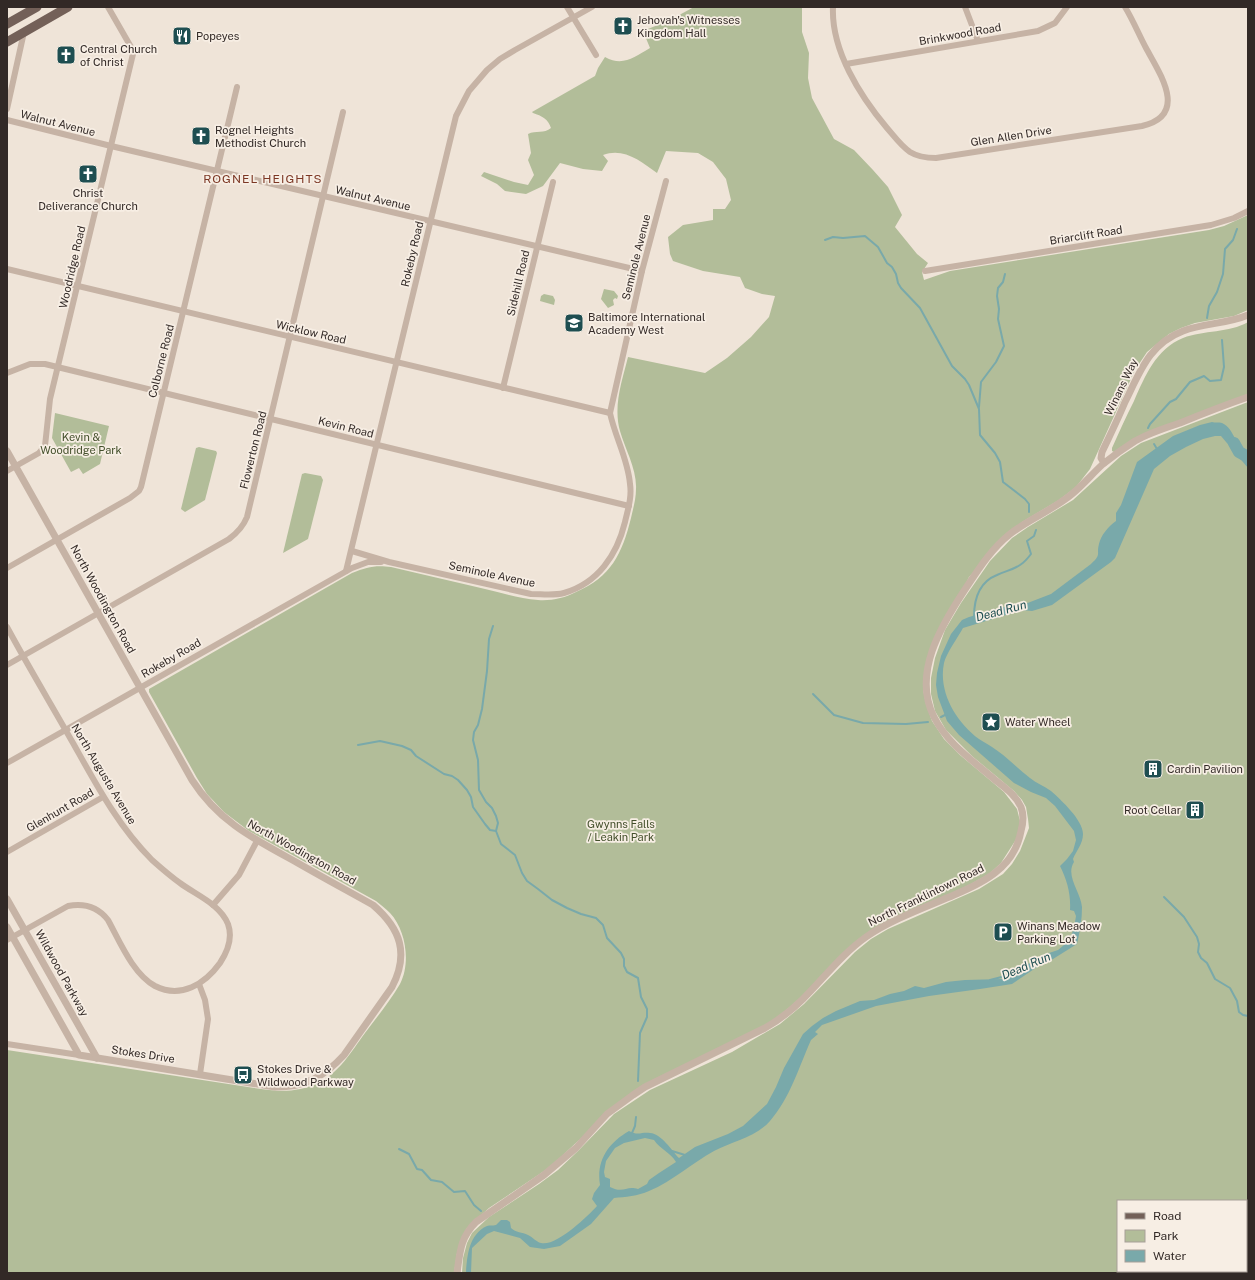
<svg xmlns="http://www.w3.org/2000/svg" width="1255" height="1280" font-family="'Public Sans',sans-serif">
<rect width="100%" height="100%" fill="#efe4d8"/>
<!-- green -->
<g fill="#b2bd99" fill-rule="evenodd">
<path d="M694 7H802V32L809 53 808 78 812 98 834 139 854 150 873 170 888 187 902 215 895 227 917 254 928 263 922 272 924 280 950 271 1209 230 1224 226 1248 215V310L1234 316 1195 323 1181 328 1169 334 1147 352 1135 370 1090 469 1076 487 1059 500 1022 522 969 577 925 668 923 689 926 704 932 721 944 739 960 755 1004 792 1017 809 1020 821 1017 838 1001 863 989 874 969 885 870 931 799 999 777 1018 751 1034 643 1087 578 1141 550 1167 489 1208 467 1228 457 1253 454 1273H7V1050L261 1089C281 1092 299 1092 318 1083 339 1073 351 1052 365 1033 377 1017 390 1001 400 984 411 963 406 930 390 913 386 909 381 905 376 901L249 831 224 812 207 794 197 778 149 692V689L352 573C367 567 375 565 391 567 422 574 454 582 485 589 502 593 520 599 538 600 551 601 565 598 576 592 611 577 622 554 631 518 633 509 636 499 636 489 637 469 625 449 620 431 613 406 622 381 628 357L705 373 727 358 751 337 769 317 775 296 762 294 745 288 740 277 703 271 673 261 670 254 668 237 683 225 713 220V209H725L731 200 726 179 713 162 698 153 666 151 657 173C641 161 623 147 603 155L608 161 602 171 583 169 560 163 543 186 526 194 505 191 497 184 481 176 484 172 514 182 528 185 534 175 528 160 531 153 528 134C536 130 544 134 551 128 548 119 542 116 533 113L532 112 595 76 598 68 605 57C623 67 634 57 650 48L643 31 670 20Z"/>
<polygon points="604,289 614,291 618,296 617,299 615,298 613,300 614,305 608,308 601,299"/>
<polygon points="544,294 553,296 555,300 554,305 540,301 541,296"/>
<path d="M1248 322V394L1114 452 1112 451V448C1119 432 1126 417 1134 401 1145 376 1156 349 1183 338 1204 330 1229 333 1248 322Z"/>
<path d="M1248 402V1273H462L463 1258 467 1243 472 1233 489 1217 539 1184 558 1170 578 1151 614 1114 650 1090 732 1052 780 1024 804 1004 855 952 871 939 888 929 979 889 1003 874 1012 864 1020 851 1029 828 1028 819 1026 807 1022 800 1014 791 972 756 946 730 935 711 931 694V678L935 658 945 630 961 603 990 561 1012 538 1028 527 1073 500 1121 456 1141 443ZM1118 1201H1246V1271H1118Z"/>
<polygon points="55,413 109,426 100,464 83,474 79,468 71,472 52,438"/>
<polygon points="199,447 216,451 217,453 205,500 185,512 181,509 196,448"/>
<polygon points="305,473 321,476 323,480 308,539 283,553 302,474"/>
</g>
<!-- water -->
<path fill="#79a9aa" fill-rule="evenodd" d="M1212 422C1215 423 1219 422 1222 423 1235 429 1236 448 1248 459V468L1221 436H1215L1203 439 1186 447 1170 456 1154 469 1115 558 1111 562 1052 605 1032 611 1022 610 963 628C958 637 946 654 944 663 938 692 956 722 979 739 983 742 988 744 992 747 1006 756 1017 768 1030 778 1036 783 1044 786 1051 791 1061 800 1083 820 1083 834 1083 844 1076 851 1073 859L1074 862C1065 876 1081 892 1082 907 1082 920 1080 931 1077 944L1053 959 1043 963 1012 984 980 989 929 996 876 1006 822 1025 815 1032 818 1034 811 1040C799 1067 790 1098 770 1121 756 1137 733 1141 714 1151 692 1163 673 1181 649 1191 638 1196 625 1197 614 1198L591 1224 560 1246 544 1249 530 1247 520 1238 494 1231 487 1234 472 1248 471 1273H466C467 1256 469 1234 487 1226 490 1225 492 1226 496 1225L501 1220H507L510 1222 511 1228C516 1233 522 1232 528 1235 533 1237 536 1242 541 1243 556 1247 588 1216 597 1206L592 1199 594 1193 600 1185C596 1161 608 1143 629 1131 638 1136 641 1132 650 1133 662 1134 671 1150 679 1158L695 1147 728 1134 743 1126 767 1104 776 1087 784 1068 803 1034 812 1026 823 1018 836 1011 860 1001 874 1000 890 994 904 991 915 986 924 988 946 982 965 980 1003 979 1043 955 1058 950 1064 945 1071 936 1074 928 1076 916 1074 911 1070 910C1071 894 1067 880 1060 866L1067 859 1073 851 1076 840 1074 831 1055 806 1046 798 1031 792 1014 783 959 735 947 721 938 697 936 685 937 673 941 656 951 634 962 620 969 617 1008 606 1025 604 1051 594 1091 564C1102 554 1096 555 1099 544 1101 535 1108 527 1116 521V513L1121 505 1137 462 1173 436 1200 425ZM645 1138 654 1140C660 1149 671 1153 676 1162L659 1173 649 1180 647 1184 638 1189C626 1185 624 1194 610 1187V1179L605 1177 604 1172 606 1161 615 1148 624 1143Z"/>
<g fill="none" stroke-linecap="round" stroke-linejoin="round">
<!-- stream -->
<g stroke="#79a9aa" stroke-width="2">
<polyline points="825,240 833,237 843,238 865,236 878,247 887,263 892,267 896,274 898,283 901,288 920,308 952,366 965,379 969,385 979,409 980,435 995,453 1000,462 1003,482 1025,499 1029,504 1029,512"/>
<polyline points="1207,318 1209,306 1217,292 1223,274 1225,249 1233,240 1237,229"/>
<polyline points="979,407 981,382 996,362 1004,346 998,319 999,309 997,296 998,288 1003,282 1005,274"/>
<polyline points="1148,428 1150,424 1170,402 1176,399 1190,382 1204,376 1210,381 1221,380 1224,367 1222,340"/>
<polyline points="1154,444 1157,449"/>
<path d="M974 617C974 599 979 582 997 575 1005 571 1013 570 1020 565 1025 562 1028 558 1031 554L1027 541 1034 536 1036 530"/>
<polyline points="493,626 489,639 487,671 482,709 478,725 474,732 473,740 478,760 479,790 486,802 492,808 496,816 498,823 496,831 501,844 515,855 522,873 527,881 538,889 552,900 567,908 581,914 596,918 603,925 607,938 621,953 624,959 624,966 627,972 638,978 641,997 647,1009 647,1017 640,1033 638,1081"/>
<polyline points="813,694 834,715 863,723 906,724 928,722"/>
<polyline points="941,717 947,714"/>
<polyline points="358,745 380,741 402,746 411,750 416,756 444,774 452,776 458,780 467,790 471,797 473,807 485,824 490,830 496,831"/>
<polyline points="1164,897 1184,917 1197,937 1199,944 1198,952 1201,958 1207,963 1215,979 1230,988 1237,1001 1239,1012 1243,1015 1248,1016"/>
<polyline points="990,980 1013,974"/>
<polyline points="632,1133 635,1126 636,1117"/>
<polyline points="399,1149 409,1154 417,1169 422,1170 431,1180 442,1182 454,1192 465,1191 474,1205 481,1211"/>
<polyline points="672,1151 685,1155"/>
</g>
<!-- river -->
<polyline stroke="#79a9aa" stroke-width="12" points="1234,443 1239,452 1248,457"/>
<!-- minor -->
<g stroke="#c6b3a5" stroke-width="6">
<polyline points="567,7 596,55"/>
<path d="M833 7C831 50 860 96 887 128 894 136 901 146 910 152 918 157 927 158 936 158L1142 126C1189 115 1160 74 1146 48 1139 35 1133 20 1125 7"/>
<polyline points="965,7 978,41"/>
<polyline points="846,64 1038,31 1055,23 1067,7"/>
<polyline points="7,109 24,32"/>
<polyline points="7,120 111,146 642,271"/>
<polyline points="7,269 610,413"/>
<polyline points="925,271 1211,225 1234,218 1248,211"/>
<polyline points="7,373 30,364 45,364 629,506"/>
<polyline points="503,388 553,182"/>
<polyline points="7,471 39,453 45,446 50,399 133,54 131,47 108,7"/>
<path d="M352 551 389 562 531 594C542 594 553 596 564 593 598 583 617 555 625 522 628 509 632 497 630 484 628 459 615 437 610 413L642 271 666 181"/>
<polyline points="7,568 130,498 139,491 141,487 237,87"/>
<polyline points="346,571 456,116 469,91 487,70 500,59 515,50 592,7"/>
<path d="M7 627C28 666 51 704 73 743 96 784 118 826 152 860 161 868 170 876 180 883 196 895 220 904 228 924 233 938 228 951 220 963 205 984 181 999 155 986 133 974 120 942 108 920 98 907 84 903 68 906L7 940"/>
<path d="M7 665 229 539C237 533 243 527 247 517L343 112"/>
<polyline points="7,763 352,568 368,562 381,562"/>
<polyline points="7,852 103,797"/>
<polyline points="213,905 239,875 257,841"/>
<polyline points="199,984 205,1000 208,1019 200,1074"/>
<polyline points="7,1044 79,1055"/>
</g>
<!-- tertiary -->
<g stroke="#c6b3a5" stroke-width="7">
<path d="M7 451 192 780C219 822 254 839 296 862 322 877 348 891 373 905 401 929 409 954 392 987L344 1055C324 1077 306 1087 275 1087L79 1055 7 927"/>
<path d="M1104 463 1101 458 1102 452C1110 435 1118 419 1125 402 1140 372 1149 344 1183 331 1204 323 1227 324 1248 315"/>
<polyline points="7,899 97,1058"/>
<path d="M457 1273C460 1252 460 1238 476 1222L544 1175 576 1148 607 1114 633 1095 645 1087 765 1028C779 1020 792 1010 803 999 824 978 842 954 866 937 890 920 926 907 954 895 968 889 984 882 996 872 1009 862 1018 847 1021 831 1023 824 1024 815 1021 807 1016 795 1004 787 994 779 972 760 947 743 934 717 912 674 941 626 964 591 978 570 991 549 1010 534 1029 519 1053 510 1072 494 1083 485 1092 474 1103 464 1113 456 1124 448 1135 441 1149 433 1165 428 1180 423 1202 414 1225 405 1248 397"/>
</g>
<!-- primary -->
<g stroke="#736058" stroke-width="9">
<polyline points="7,24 37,7"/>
<polyline points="7,42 68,7"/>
</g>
</g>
<!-- icons -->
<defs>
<symbol id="church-square" viewBox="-11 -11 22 22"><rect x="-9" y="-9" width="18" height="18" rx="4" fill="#1e4e51" stroke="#f7eee4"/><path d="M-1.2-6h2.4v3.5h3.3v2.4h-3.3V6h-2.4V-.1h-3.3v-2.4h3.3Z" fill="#fff"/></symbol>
<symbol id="restaurant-square" viewBox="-11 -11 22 22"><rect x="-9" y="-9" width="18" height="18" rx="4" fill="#1e4e51" stroke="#f7eee4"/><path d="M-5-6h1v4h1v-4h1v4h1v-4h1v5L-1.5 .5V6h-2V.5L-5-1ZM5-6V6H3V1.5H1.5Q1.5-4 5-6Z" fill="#fff"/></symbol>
<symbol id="school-square" viewBox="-11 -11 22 22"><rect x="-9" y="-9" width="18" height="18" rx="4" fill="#1e4e51" stroke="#f7eee4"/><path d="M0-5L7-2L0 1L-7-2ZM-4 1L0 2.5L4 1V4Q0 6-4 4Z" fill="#fff"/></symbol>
<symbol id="sight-square" viewBox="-11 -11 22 22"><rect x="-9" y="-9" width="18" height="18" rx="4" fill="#1e4e51" stroke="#f7eee4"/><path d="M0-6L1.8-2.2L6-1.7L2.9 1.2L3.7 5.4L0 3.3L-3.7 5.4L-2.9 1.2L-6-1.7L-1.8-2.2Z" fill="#fff"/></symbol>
<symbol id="building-square" viewBox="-11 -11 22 22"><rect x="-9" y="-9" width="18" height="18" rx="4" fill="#1e4e51" stroke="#f7eee4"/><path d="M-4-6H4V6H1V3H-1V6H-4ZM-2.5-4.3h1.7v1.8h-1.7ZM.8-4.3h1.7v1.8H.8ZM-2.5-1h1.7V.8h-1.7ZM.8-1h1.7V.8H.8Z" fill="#fff"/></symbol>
<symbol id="parking-square" viewBox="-11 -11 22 22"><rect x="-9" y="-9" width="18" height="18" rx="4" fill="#1e4e51" stroke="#f7eee4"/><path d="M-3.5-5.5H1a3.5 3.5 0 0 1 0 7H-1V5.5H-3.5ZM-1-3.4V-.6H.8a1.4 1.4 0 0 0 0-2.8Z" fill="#fff"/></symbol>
<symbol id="bus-square" viewBox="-11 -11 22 22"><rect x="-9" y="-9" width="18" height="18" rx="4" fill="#1e4e51" stroke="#f7eee4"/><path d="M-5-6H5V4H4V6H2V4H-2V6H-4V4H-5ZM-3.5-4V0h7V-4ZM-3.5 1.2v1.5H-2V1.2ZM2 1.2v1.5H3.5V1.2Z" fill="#fff"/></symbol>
</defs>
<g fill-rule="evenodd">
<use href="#church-square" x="612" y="15" width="22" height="22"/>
<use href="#restaurant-square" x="171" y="25" width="22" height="22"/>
<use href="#church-square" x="55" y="44" width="22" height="22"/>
<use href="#church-square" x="190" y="125" width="22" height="22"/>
<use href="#church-square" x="77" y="163" width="22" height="22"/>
<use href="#school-square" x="563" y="312" width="22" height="22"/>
<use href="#sight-square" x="980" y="711" width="22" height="22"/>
<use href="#building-square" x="1142" y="758" width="22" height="22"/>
<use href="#building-square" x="1184" y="799" width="22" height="22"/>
<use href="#parking-square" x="992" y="921" width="22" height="22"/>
<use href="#bus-square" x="232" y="1064" width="22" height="22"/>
</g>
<g text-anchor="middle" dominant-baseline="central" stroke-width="3.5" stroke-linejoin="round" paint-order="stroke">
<!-- poi labels -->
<g font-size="11" fill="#322926" stroke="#f7eee4" text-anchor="start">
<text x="637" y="20">Jehovah's Witnesses<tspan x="637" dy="13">Kingdom Hall</tspan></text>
<text x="196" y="36">Popeyes</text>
<text x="80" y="49">Central Church<tspan x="80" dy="13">of Christ</tspan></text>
<text x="215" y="130">Rognel Heights<tspan x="215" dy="13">Methodist Church</tspan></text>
<text x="88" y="193" text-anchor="middle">Christ<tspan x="88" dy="13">Deliverance Church</tspan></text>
<text x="588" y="317">Baltimore International<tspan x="588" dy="13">Academy West</tspan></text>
<text x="1005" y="722">Water Wheel</text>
<text x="1167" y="769">Cardin Pavilion</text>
<text x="1181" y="810" text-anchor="end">Root Cellar</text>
<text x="1017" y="926">Winans Meadow<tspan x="1017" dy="13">Parking Lot</tspan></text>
<text x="257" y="1069">Stokes Drive &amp;<tspan x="257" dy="13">Wildwood Parkway</tspan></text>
</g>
<!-- street labels -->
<g font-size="11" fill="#322926" stroke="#f7eee4">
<text transform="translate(960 34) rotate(-10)">Brinkwood Road</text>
<text transform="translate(58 123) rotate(14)">Walnut Avenue</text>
<text transform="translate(1011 136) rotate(-9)">Glen Allen Drive</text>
<text transform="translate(373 198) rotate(13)">Walnut Avenue</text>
<text transform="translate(1086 235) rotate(-9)">Briarclift Road</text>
<text transform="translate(412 254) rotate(-77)">Rokeby Road</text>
<text transform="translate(636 257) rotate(-76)">Seminole Avenue</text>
<text transform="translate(72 267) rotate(-77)">Woodridge Road</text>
<text transform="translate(518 283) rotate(-77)">Sidehill Road</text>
<text transform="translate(311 332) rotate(13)">Wicklow Road</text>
<text transform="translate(161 361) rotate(-76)">Colborne Road</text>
<text transform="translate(1121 387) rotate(-64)">Winans Way</text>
<text transform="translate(346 427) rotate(14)">Kevin Road</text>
<text transform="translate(253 450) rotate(-76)">Flowerton Road</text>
<text transform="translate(492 574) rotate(12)">Seminole Avenue</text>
<text transform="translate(103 599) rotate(61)">North Woodington Road</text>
<text transform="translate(171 658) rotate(-30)">Rokeby Road</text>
<text transform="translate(104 774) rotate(59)">North Augusta Avenue</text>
<text transform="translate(60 810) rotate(-30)">Glenhunt Road</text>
<text transform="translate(302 852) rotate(29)">North Woodington Road</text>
<text transform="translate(926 895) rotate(-26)">North Franklintown Road</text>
<text transform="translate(62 973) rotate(61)">Wildwood Parkway</text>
<text transform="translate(143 1054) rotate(9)">Stokes Drive</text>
</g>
<!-- park labels -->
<g font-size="11" fill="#434f2b" stroke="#f7eee4">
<text x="81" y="437">Kevin &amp;<tspan x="81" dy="13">Woodridge Park</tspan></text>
<text x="621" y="824">Gwynns Falls<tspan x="621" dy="13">/ Leakin Park</tspan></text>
</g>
<!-- neighbourhood labels -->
<g font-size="12" letter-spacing="1" fill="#7c3724" stroke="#f7eee4">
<text x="263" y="179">ROGNEL HEIGHTS</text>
</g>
<!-- water labels -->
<g font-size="12" font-style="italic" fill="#1e4e51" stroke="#f7eee4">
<text transform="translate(1001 611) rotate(-15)">Dead Run</text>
<text transform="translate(1026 966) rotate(-23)">Dead Run</text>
</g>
</g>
<!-- border -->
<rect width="1255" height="1280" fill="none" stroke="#322926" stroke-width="16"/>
<!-- legend -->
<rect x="1117" y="1200" width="130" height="72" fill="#f7eee4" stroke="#a89f98"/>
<rect x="1125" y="1213" width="20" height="6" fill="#736058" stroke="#a89f98"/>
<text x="1153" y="1220" font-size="12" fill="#322926">Road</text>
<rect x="1125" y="1230" width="20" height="12" fill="#b2bd99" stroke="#a89f98"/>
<text x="1153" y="1240" font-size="12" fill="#322926">Park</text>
<rect x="1125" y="1250" width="20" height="12" fill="#79a9aa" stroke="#a89f98"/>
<text x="1153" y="1260" font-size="12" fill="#322926">Water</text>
</svg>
